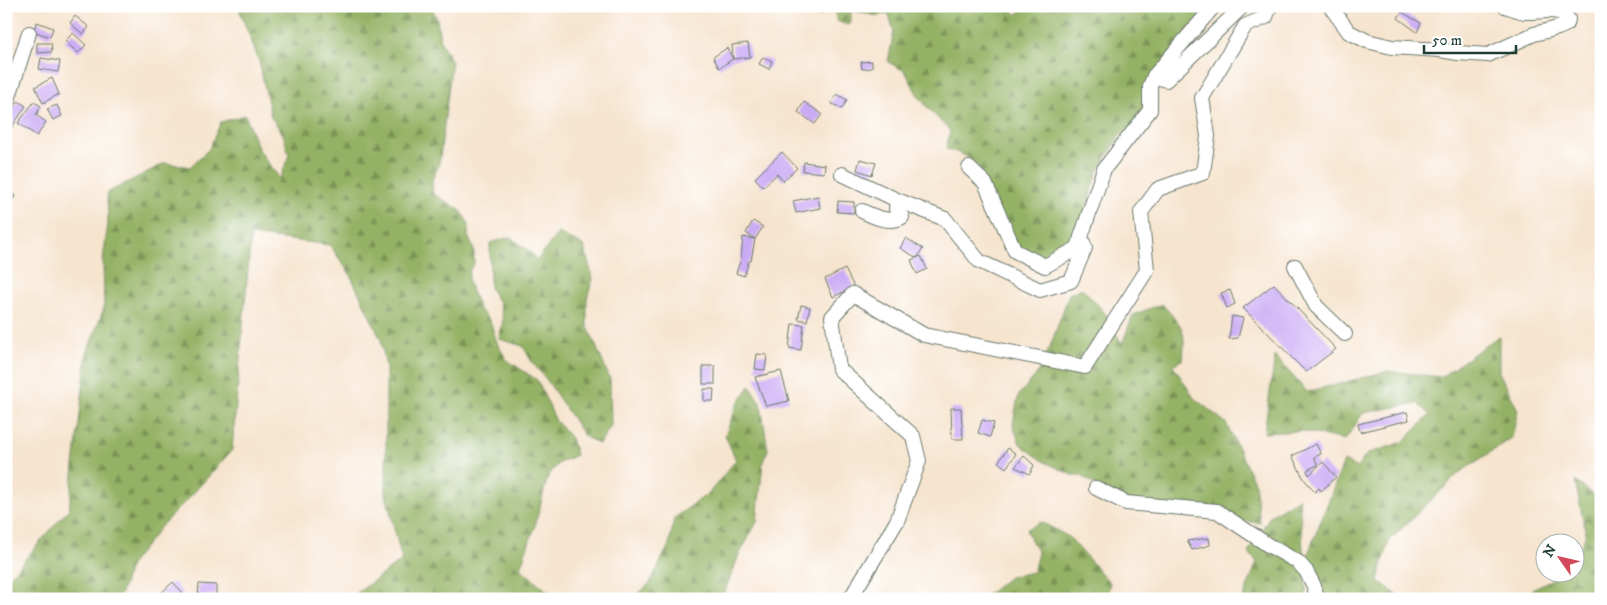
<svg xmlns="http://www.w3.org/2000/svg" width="1607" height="605" font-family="'IM FELL DW Pica',serif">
<defs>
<pattern id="forest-firs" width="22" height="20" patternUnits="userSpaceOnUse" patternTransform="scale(1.25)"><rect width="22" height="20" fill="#94b265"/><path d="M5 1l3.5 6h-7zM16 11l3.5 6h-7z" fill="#789254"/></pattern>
</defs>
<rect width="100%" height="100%" fill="#fff"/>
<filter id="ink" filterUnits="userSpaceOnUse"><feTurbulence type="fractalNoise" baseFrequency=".02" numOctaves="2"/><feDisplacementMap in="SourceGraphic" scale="10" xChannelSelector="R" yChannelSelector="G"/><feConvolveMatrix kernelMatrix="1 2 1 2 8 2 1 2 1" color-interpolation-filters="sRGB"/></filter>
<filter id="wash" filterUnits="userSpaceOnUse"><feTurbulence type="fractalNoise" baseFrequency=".0096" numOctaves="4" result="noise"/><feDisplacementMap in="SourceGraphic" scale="20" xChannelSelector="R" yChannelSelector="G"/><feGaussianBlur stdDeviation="1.12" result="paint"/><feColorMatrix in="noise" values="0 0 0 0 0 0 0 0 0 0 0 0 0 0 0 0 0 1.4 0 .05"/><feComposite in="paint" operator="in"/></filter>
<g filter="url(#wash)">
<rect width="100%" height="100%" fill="#f6e4ce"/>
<!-- forest -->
<g fill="url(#forest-firs)" stroke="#5a784c">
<polygon points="238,6 431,6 437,19 440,41 452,61 439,165 432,180 433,194 460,210 469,224 468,236 474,250 474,264 470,269 468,281 479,309 490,321 498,345 507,360 537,380 556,421 571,438 576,455 559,463 548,476 534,529 520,568 546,590 559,599 355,599 357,593 402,560 386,495 386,368 381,340 350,274 330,245 251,235 232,450 189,498 163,524 131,564 119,599 6,599 6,581 69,509 87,353 104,308 103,260 108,223 107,193 165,163 190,167 209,149 221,122 245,115 259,150 280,179 289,155 283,134 271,117 259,61"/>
<path d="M799 6H1010L1016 15 1027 6H1213L1168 57 1144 111 1136 123 1121 134 1098 171 1081 224 1064 253 1048 262 1019 255 979 169C971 157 960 152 946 149L950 131 929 109 917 94 905 71 888 62 894 31 888 13 878 16 851 10V23L847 25 837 21 833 7 819 16 810 9Z"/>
<polygon points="558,233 584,246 593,279 587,298 587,325 610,379 611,426 599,444 584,436 547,380 532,362 523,346 499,339 503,320 499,303 490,288 490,243 510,237 528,250 537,260"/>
<path d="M1082 288 1105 313 1122 344 1133 315 1162 304C1183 328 1186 326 1183 359L1173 365 1194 398 1226 423 1255 484 1260 523 1214 517 1179 515 1113 496 1080 475H1072L1043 461 1020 444 1013 425 1018 396 1036 375 1050 347 1069 294Z"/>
<polygon points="1499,336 1499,372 1518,410 1512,438 1459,473 1389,541 1378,580 1402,599 1322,599 1306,559 1344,461 1357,468 1367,454 1403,442 1430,415 1417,403 1363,413 1345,440 1301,431 1264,433 1275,356 1307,392 1388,371 1441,377"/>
<polygon points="750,386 761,404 768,450 763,461 757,522 738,557 722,599 633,599 650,583 669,545 674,518 709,493 736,460 725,435 738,403"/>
<polygon points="1575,481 1601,500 1601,599 1531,599 1532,589 1565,573 1574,572 1575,564 1586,533"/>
<polygon points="1299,498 1307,599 1243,599 1257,562 1248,552 1270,516"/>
<polygon points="1041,522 1069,537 1110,583 1106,599 982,599 1009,577 1033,572 1038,553 1026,530"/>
</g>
<g id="blocks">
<!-- building -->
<g fill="#caaaf5">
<polygon points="1402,12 1421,23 1417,32 1398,18"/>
<polygon points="75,16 89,27 83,34 70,23"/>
<polygon points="37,22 53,28 50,37 33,31"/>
<polygon points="73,33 86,45 78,53 65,41"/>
<polygon points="37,43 51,43 52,52 37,53"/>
<polygon points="748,43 750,57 733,59 732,45"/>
<polygon points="727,48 733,59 719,68 713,57"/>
<polygon points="763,57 772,61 769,69 759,64"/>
<polygon points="41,58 60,61 58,72 39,69"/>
<polygon points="872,61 872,68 862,69 861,62"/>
<polygon points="52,78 59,94 43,103 35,87"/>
<polygon points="837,94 847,100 842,109 831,103"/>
<polygon points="18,101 26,106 12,127 6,123 6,120"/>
<polygon points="34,102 41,106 36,115 46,122 37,136 18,123"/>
<polygon points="804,102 822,114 815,124 798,112"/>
<polygon points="57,105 62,116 53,120 47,109"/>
<polygon points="782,152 797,168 783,181 777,174 763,187 755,178"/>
<polygon points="860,159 876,163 872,175 857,170"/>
<polygon points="804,162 825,165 824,173 803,171"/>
<polygon points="6,184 16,196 6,205"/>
<polygon points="818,196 820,208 796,213 793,201"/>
<polygon points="838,201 854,202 854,213 837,212"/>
<polygon points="753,221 763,227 755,239 746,233"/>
<polygon points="743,237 755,239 751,261 749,261 744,276 736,273 741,259"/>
<polygon points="906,238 923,249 917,258 900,248"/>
<polygon points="921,256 927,269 917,274 911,260"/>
<polygon points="845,269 854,287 833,297 825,279"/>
<polygon points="1274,284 1336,349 1306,372 1243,308"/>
<polygon points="1230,290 1235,304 1227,308 1221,293"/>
<polygon points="801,305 810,307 807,321 798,319"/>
<polygon points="1232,316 1243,318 1238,338 1229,339"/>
<polygon points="792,324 804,325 801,350 789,348"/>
<polygon points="757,354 767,355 765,370 755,369"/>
<rect x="703" y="366" width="12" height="18"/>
<polygon points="781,371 789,401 766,406 755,377"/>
<polygon points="704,389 714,389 713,401 704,401"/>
<polygon points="951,408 961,408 963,439 952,439"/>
<polygon points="1407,412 1409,420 1360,432 1358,424"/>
<polygon points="982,420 994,423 990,437 978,433"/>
<polygon points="1316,444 1321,454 1314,457 1318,465 1307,470 1309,475 1323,462 1336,477 1321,491 1319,488 1315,492 1304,479 1292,456"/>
<polygon points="1008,448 1016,454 1006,468 998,462"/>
<polygon points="1024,456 1034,465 1030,474 1015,467"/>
<polygon points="1209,538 1210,545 1192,550 1187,541"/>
<polygon points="173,582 183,593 177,599 164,599 160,594"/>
<polygon points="199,584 216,585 216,595 198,596"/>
</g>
</g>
</g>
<g filter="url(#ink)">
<use href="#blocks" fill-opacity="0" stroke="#6a776a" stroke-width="1"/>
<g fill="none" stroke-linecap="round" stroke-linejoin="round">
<defs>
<g id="minor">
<polyline points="1214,6 1154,76 1166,80 1243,6"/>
<path d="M1330 6 1349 32 1367 41 1392 47 1440 50 1458 53 1488 55 1534 34 1558 28 1567 24 1568 19C1558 6 1539 13 1525 12 1519 11 1512 8 1505 6"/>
<polyline points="6,106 29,33"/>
<polyline points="969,168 985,183 1015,251 1045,266 1078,248 1081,237"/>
<polyline points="842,174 897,200 945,219 979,261 1040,290 1071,281 1085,248 1081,237 1104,169 1150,110 1150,86 1154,76"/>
<path d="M862 211C874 217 890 224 902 217L896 209 897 200"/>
<polyline points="1295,266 1316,306 1345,334"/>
<polyline points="1096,488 1126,503 1217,511 1268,545 1298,562 1306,571 1314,586 1317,599"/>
<polyline points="850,599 897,521 919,461 913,436 839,369 832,317 853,294 924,335 1085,367 1147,270 1141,212 1158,189 1203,173 1208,136 1202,98 1245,26 1266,17 1270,6"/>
</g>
</defs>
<!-- minor casing -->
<use href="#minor" stroke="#6a776a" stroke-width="16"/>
<!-- minor -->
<use href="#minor" stroke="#fff" stroke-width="14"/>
</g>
</g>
<!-- margin -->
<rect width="1607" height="605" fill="none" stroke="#fff" stroke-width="25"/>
<!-- north arrow -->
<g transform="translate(1560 558) rotate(304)"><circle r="24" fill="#ffffff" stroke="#a5b1ae"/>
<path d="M0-4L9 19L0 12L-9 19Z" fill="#d1495b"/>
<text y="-8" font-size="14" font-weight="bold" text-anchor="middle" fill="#1f3d34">N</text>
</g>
<!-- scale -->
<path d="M1424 45v8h92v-8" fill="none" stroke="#1f3d34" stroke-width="2.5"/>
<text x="1432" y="45" font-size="15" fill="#1f3d34" stroke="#ffffff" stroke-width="4" paint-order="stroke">50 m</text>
</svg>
